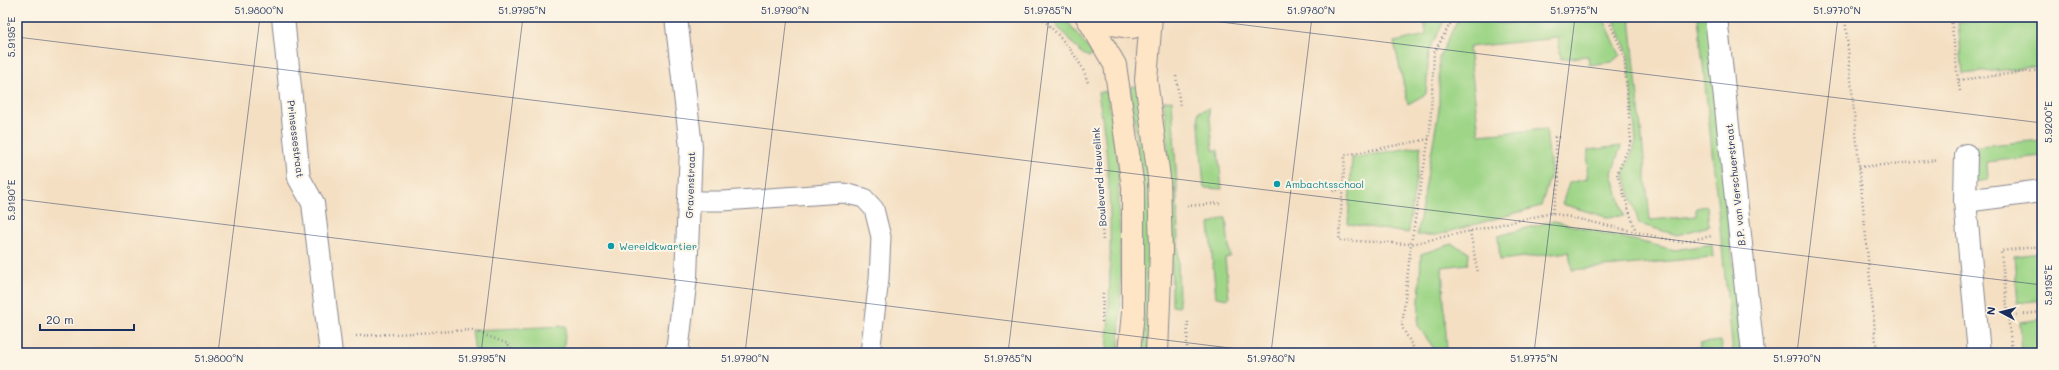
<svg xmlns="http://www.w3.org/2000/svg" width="2059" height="370" font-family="Mali,sans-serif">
<rect width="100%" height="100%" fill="#fcf5e5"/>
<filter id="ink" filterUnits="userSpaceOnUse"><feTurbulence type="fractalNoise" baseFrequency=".025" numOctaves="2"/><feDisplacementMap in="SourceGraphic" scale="8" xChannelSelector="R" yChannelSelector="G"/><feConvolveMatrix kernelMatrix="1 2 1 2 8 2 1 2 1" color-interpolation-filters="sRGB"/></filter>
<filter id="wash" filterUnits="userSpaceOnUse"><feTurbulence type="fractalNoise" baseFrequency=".012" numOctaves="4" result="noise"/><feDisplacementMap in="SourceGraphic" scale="16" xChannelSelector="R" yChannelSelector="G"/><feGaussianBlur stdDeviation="0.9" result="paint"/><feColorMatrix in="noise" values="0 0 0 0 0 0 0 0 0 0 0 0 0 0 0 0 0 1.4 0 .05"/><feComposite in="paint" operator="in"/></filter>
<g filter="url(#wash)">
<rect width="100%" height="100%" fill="#f4dfc2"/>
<!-- green -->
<g fill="#9ed587" stroke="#5c8272">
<polygon points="1050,17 1064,17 1092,53 1091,56 1089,57 1081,53"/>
<polygon points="1424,17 1446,17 1429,51 1426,94 1408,104 1394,42 1426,35"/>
<polygon points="1459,17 1509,24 1529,17 1603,17 1620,55 1612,62 1589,65 1588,56 1561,59 1558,38 1469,47 1479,135 1546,129 1551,173 1541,206 1437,235 1417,235 1439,109 1439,58"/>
<polygon points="1613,17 1630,17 1650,220 1696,216 1696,208 1707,206 1709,226 1677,235 1639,224 1624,174 1636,142 1628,54"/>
<polygon points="1698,17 1708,17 1742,353 1733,353"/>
<polygon points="2014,17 2042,17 2042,66 1963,74 1958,23"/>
<polygon points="1134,86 1140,87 1152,207 1149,353 1137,353 1138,150 1130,87"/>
<path d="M1107 91 1118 162 1121 288 1119 353H1107C1111 267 1114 178 1098 93Z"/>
<polygon points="1172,100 1177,187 1179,307 1172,306 1171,193 1164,101"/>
<polygon points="1209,108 1213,150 1218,150 1222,189 1204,188 1198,112"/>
<polygon points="2042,140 2042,156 1987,162 1988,180 1971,182 1968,147"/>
<polygon points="1421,146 1408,233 1348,224 1352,158"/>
<polygon points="1621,146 1612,173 1624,216 1606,217 1562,204 1569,183 1587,179 1588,150"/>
<polygon points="1223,218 1226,218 1230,257 1225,258 1229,299 1216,297 1209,224"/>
<polygon points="1553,221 1675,250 1712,244 1713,257 1572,270 1569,252 1500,260 1498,236"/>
<polygon points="1452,244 1469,252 1468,264 1442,267 1447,353 1435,353 1435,350 1418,326 1421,254"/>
<polygon points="2042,253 2042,300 2018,303 2014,256"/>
<polygon points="2042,319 2042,353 2022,353 2020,322"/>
<polygon points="566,326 563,353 475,353 472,330"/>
<polygon points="1721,341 1723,353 1642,353 1641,348 1664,347 1664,351 1700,348 1700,343"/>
</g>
</g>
<g filter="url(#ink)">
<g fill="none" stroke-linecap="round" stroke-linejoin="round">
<defs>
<polyline id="lane" points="689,201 723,201 843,193 864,198 874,209 881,237 879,279 870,353"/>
<g id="street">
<polyline points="283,17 299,178 313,203 331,353"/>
<polyline points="676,17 691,147 686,277 677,353"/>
<polyline points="1716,17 1753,353"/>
<polyline points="1966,155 1965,201 1979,353"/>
<polyline points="1965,201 2042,191"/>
</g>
<g id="secondary">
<polyline points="1087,17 1115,65 1133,187 1133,312 1129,353"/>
<path d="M1100 17C1111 25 1120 26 1133 27L1144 17"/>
<polyline points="1151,17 1146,80 1159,178 1161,251 1157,353"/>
</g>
</defs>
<!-- lane casing -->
<use href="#lane" stroke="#888790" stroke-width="21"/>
<!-- street casing -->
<use href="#street" stroke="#888790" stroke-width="24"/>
<!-- secondary casing -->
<use href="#secondary" stroke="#888790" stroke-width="24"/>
<!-- path -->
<g stroke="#888790" stroke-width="2.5" stroke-dasharray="1 3" stroke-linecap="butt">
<path d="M1041 17C1059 36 1081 57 1088 83"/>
<polyline points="1490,17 1502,19 1511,17"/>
<polyline points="1607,17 1624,55 1631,142 1617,174 1636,232"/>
<polyline points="1845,17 1877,353"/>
<polyline points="1945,17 1951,18"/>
<polyline points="1958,17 1951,18 1958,80"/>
<polyline points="1176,76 1180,107"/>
<polyline points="1960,91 1958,80 2042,70"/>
<polyline points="1429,139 1345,155 1339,240 1411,244 1430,131 1434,53 1454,17"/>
<polyline points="1098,151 1103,242"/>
<polyline points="1859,167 1938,160"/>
<polyline points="1333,191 1343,189"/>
<polyline points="1187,206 1222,203"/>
<polyline points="1552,213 1559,182 1555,137 1562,137"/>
<polyline points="1470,231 1478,274"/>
<polyline points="2008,316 2042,312"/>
<polyline points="1102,322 1103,291"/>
<polyline points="356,336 472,330 508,344 513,353"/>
<polyline points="1187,347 1188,320"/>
<polyline points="1413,347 1402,327 1411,244 1552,213 1680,242 1712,236"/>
<polyline points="2012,353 2001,251 2042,246"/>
</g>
<!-- lane -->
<use href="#lane" stroke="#fff" stroke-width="19"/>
<!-- street -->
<use href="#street" stroke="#fff" stroke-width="22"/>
<!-- secondary -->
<use href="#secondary" stroke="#fee5c5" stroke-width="22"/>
</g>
</g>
<!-- ticks -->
<path fill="none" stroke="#1b2f5e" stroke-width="1" stroke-opacity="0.45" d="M1180 17 2042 123M17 37 2042 285M17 199 1271 353M218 353 260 17M481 353 523 17M745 353 786 17M1008 353 1049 17M1271 353 1312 17M1534 353 1575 17M1797 353 1838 17"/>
<!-- markers -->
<g fill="#0f9aa8" stroke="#fcf5e5" stroke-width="1.5">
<circle cx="1277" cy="184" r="4"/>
<circle cx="611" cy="246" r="4"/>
</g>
<g text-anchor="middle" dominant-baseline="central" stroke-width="4" stroke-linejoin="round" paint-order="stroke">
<!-- street labels -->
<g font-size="10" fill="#1b2f5e" stroke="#fcf5e5">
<text transform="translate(296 139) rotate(83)">Prinsessestraat</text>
<text transform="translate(1099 177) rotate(-94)">Boulevard Heuvelink</text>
<text transform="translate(690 185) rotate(-88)">Gravenstraat</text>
<text transform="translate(1735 185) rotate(-96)">B.P. van Verschuerstraat</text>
</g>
<!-- culture labels -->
<g font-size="10" fill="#0d838f" stroke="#fcf5e5" text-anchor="start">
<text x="1285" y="184">Ambachtsschool</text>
<text x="619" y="246">Wereldkwartier</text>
</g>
</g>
<!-- margin -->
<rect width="2059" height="370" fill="none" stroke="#fcf5e5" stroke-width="44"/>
<!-- north arrow -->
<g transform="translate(2001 312) rotate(277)" stroke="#fcf5e5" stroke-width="3" paint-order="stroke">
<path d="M0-3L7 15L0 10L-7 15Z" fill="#1b2f5e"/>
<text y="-6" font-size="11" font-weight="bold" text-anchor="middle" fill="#1b2f5e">N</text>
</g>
<!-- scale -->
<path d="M40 324v6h94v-6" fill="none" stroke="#1b2f5e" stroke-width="2"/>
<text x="46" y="324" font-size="12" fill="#1b2f5e" stroke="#fcf5e5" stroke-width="3" paint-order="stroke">20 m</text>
<rect x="22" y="22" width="2015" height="326" fill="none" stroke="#1b2f5e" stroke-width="1.5"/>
<g font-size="10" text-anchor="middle" fill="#1b2f5e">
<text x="259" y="14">51.9800°N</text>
<text x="522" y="14">51.9795°N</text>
<text x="785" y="14">51.9790°N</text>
<text x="1048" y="14">51.9785°N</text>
<text x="1311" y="14">51.9780°N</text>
<text x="1574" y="14">51.9775°N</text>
<text x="1837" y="14">51.9770°N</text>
<text transform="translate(11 37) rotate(-90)" y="4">5.9195°E</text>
<text transform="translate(2048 122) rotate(-90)" y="4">5.9200°E</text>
<text transform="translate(11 200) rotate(-90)" y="4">5.9190°E</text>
<text transform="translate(2048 285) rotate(-90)" y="4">5.9195°E</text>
<text x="219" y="362">51.9800°N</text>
<text x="482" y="362">51.9795°N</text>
<text x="745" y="362">51.9790°N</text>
<text x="1008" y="362">51.9785°N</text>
<text x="1271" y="362">51.9780°N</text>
<text x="1534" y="362">51.9775°N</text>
<text x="1797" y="362">51.9770°N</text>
</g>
</svg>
